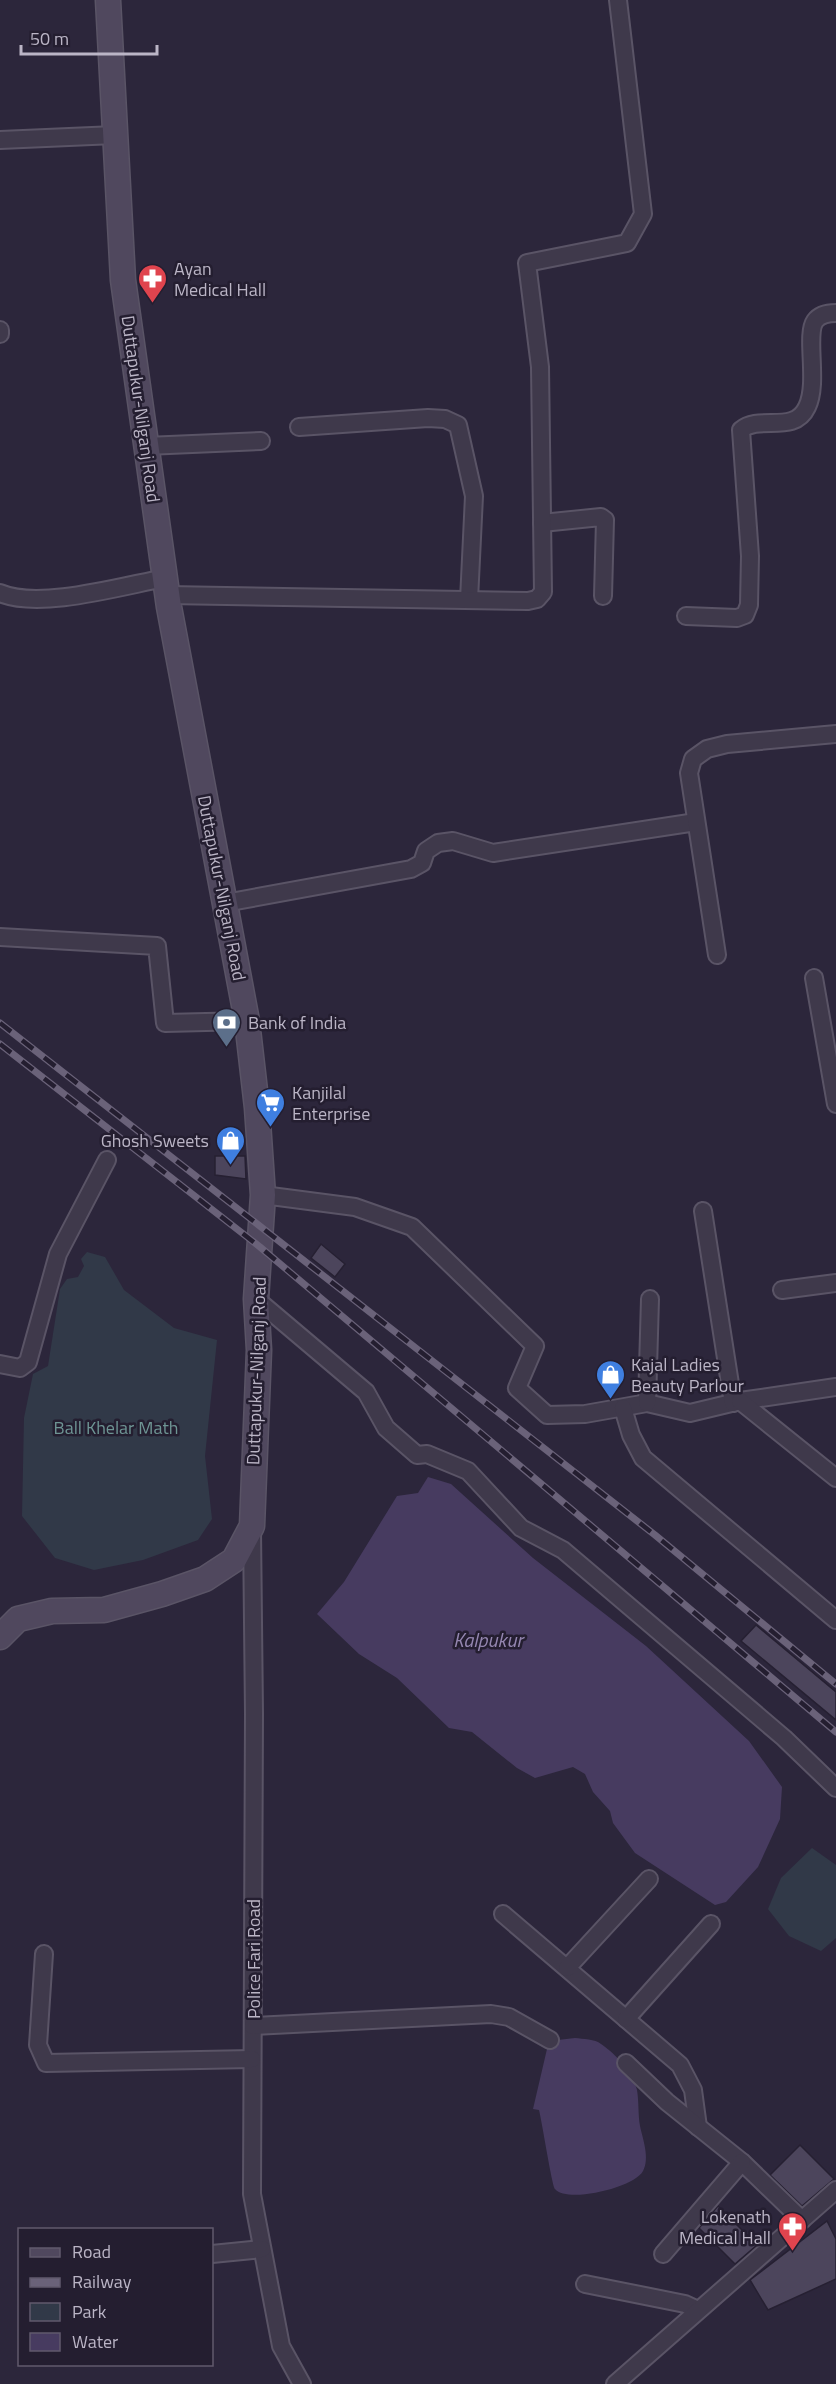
<svg xmlns="http://www.w3.org/2000/svg" width="836" height="2384" font-family="'Titillium Web',sans-serif">
<rect width="100%" height="100%" fill="#2c263b"/>
<!-- green -->
<g fill="#313948">
<polygon points="87,1252 105,1257 124,1290 174,1328 217,1340 205,1456 212,1519 198,1540 143,1560 94,1570 55,1558 22,1516 24,1418 33,1374 48,1366 60,1289 67,1279 78,1277 84,1266 81,1259"/>
<polygon points="812,1848 836,1865 836,1938 821,1951 789,1936 768,1909 781,1878"/>
</g>
<!-- water -->
<g fill="#473b60">
<polygon points="428,1477 451,1484 533,1558 646,1646 749,1741 782,1787 780,1819 758,1867 726,1902 715,1905 635,1853 613,1823 610,1811 593,1792 585,1774 573,1767 535,1778 517,1768 472,1732 449,1728 397,1678 359,1654 317,1614 344,1582 397,1496 418,1493"/>
<path d="M575 2038C583 2039 595 2039 601 2044 616 2054 633 2073 637 2090 639 2102 638 2115 640 2126 643 2140 650 2158 643 2171 635 2187 568 2204 555 2189 552 2185 542 2122 539 2110L533 2109 547 2049 558 2040Z"/>
</g>
<!-- building -->
<g fill="#4c455c" stroke="#262032" stroke-width="1.5">
<polygon points="215,1156 245,1156 246,1179 215,1175"/>
<polygon points="321,1244 345,1264 335,1277 311,1258"/>
<polygon points="756,1625 836,1692 836,1720 741,1641"/>
<polygon points="800,2145 834,2179 802,2206 770,2175"/>
<polygon points="718,2206 757,2245 735,2264 699,2228"/>
<polygon points="827,2221 836,2239 836,2279 768,2310 750,2280"/>
</g>
<g fill="none" stroke-linecap="round" stroke-linejoin="round">
<defs>
<g id="street">
<polyline points="0,140 115,135"/>
<polyline points="0,330 0,334"/>
<polyline points="299,427 428,418 445,419 458,425 474,496 469,600"/>
<polyline points="146,446 261,441"/>
<polyline points="542,523 601,517 605,520 603,596"/>
<path d="M0 593C39 610 122 586 165 578"/>
<polyline points="167,595 528,601 537,599 543,592 540,367 527,263 627,243 643,214 618,0"/>
<path d="M686 616 737 618 745 615 749 605 750 556 741 430C760 414 794 435 807 407 819 383 805 335 815 321 820 314 828 313 836 313"/>
<polyline points="225,903 411,869 422,863 426,851 438,843 453,841 493,853 696,822"/>
<polyline points="0,937 157,946 165,1023 247,1021"/>
<polyline points="717,955 689,773 693,759 707,749 727,744 836,734"/>
<polyline points="814,978 836,1104"/>
<polyline points="263,1195 355,1207 412,1227 535,1346 517,1388 547,1415 585,1414 647,1403 690,1413 740,1401 836,1387"/>
<polyline points="703,1211 733,1403"/>
<polyline points="782,1290 836,1283"/>
<polyline points="256,1299 366,1392 386,1428 417,1455 427,1454 468,1471 521,1528 563,1550 784,1738 836,1788"/>
<polyline points="0,1364 20,1368 28,1362 58,1254 107,1160"/>
<polyline points="740,1401 836,1478"/>
<polyline points="647,1403 650,1299"/>
<polyline points="623,1408 631,1435 643,1458 836,1620"/>
<polyline points="252,1530 254,1714 252,2194 281,2346 302,2384"/>
<polyline points="503,1914 680,2065 693,2090 698,2127"/>
<polyline points="44,1954 38,2045 46,2063 252,2059"/>
<polyline points="567,1968 649,1879"/>
<polyline points="626,2019 711,1924"/>
<polyline points="253,2026 491,2014 509,2017 550,2040"/>
<polyline points="626,2063 667,2102 742,2162 802,2220"/>
<polyline points="212,2254 262,2249"/>
<polyline points="663,2254 742,2162"/>
<polyline points="585,2284 685,2304 698,2310"/>
<polyline points="615,2384 836,2190"/>
</g>
<polyline id="secondary" points="0,1637 18,1619 52,1611 104,1610 162,1594 205,1579 234,1560 252,1526 259,1350 256,1299 263,1195 257,1108 247,1021 169,607 123,280 108,0"/>
</defs>
<!-- street casing -->
<use href="#street" stroke="#5a5466" stroke-width="20"/>
<!-- secondary casing -->
<use href="#secondary" stroke="#5a5466" stroke-width="27"/>
<!-- street -->
<use href="#street" stroke="#3f394b" stroke-width="16"/>
<!-- secondary -->
<use href="#secondary" stroke="#50485e" stroke-width="24"/>
<defs>
<g id="rail">
<polyline points="0,1023 655,1535 836,1684"/>
<polyline points="0,1044 260,1247 836,1732"/>
</g>
</defs>
<!-- rail casing -->
<use href="#rail" stroke="#6a6279" stroke-width="7"/>
<!-- rail -->
<use href="#rail" stroke="#241e30" stroke-width="4.5" stroke-dasharray="14" stroke-linecap="butt"/>
</g>
<!-- icons -->
<defs>
<symbol id="pharmacy-pin" viewBox="-11 -11 22 30"><path d="M0 17L-7.5 6A9.5 9.5 0 1 1 7.5 6Z" fill="#e0444e" stroke="#241e30"/><path d="M-2-6h4v4h4v4h-4v4h-4v-4h-4v-4h4Z" fill="#fff"/></symbol>
<symbol id="bank-pin" viewBox="-11 -11 22 30"><path d="M0 17L-7.5 6A9.5 9.5 0 1 1 7.5 6Z" fill="#5c6f8a" stroke="#241e30"/><path d="M-6-4H6V4H-6ZM0-2.3a2.3 2.3 0 1 0 0 4.6a2.3 2.3 0 1 0 0-4.6Z" fill="#fff"/></symbol>
<symbol id="supermarket-pin" viewBox="-11 -11 22 30"><path d="M0 17L-7.5 6A9.5 9.5 0 1 1 7.5 6Z" fill="#3f7fe0" stroke="#241e30"/><path d="M-6-5.5h2.5l.6 2H6L4.5 2H-2.5L-4.4-4H-6ZM-1.5 3.2a1.3 1.3 0 1 0 .1 0ZM3 3.2a1.3 1.3 0 1 0 .1 0Z" fill="#fff"/></symbol>
<symbol id="shop-pin" viewBox="-11 -11 22 30"><path d="M0 17L-7.5 6A9.5 9.5 0 1 1 7.5 6Z" fill="#3f7fe0" stroke="#241e30"/><path d="M-5-2.5h2.3a2.7 3.5 0 0 1 5.4 0H5L5.5 6h-11ZM-1.5-2.5h3a1.5 2.3 0 0 0-3 0Z" fill="#fff"/></symbol>
</defs>
<g fill-rule="evenodd">
<use href="#pharmacy-pin" x="136" y="262" width="33" height="45"/>
<use href="#bank-pin" x="210" y="1006" width="33" height="45"/>
<use href="#supermarket-pin" x="254" y="1086" width="33" height="45"/>
<use href="#shop-pin" x="214" y="1124" width="33" height="45"/>
<use href="#shop-pin" x="594" y="1358" width="33" height="45"/>
<use href="#pharmacy-pin" x="776" y="2210" width="33" height="45"/>
</g>
<g text-anchor="middle" dominant-baseline="central" stroke-width="5" stroke-linejoin="round" paint-order="stroke">
<!-- poi labels -->
<g font-size="18" fill="#bbb5c6" stroke="#241e30" text-anchor="start">
<text x="174" y="268">Ayan<tspan x="174" dy="21">Medical Hall</tspan></text>
<text x="248" y="1022">Bank of India</text>
<text x="292" y="1092">Kanjilal<tspan x="292" dy="21">Enterprise</tspan></text>
<text x="209" y="1140" text-anchor="end">Ghosh Sweets</text>
<text x="631" y="1364">Kajal Ladies<tspan x="631" dy="21">Beauty Parlour</tspan></text>
<text x="771" y="2216" text-anchor="end">Lokenath<tspan x="771" dy="21">Medical Hall</tspan></text>
</g>
<!-- street labels -->
<g font-size="18" fill="#bbb5c6" stroke="#241e30">
<text transform="translate(141 409) rotate(82)">Duttapukur-Nilganj Road</text>
<text transform="translate(222 888) rotate(79)">Duttapukur-Nilganj Road</text>
<text transform="translate(256 1371) rotate(-88)">Duttapukur-Nilganj Road</text>
<text transform="translate(253 1959) rotate(-90)">Police Fari Road</text>
</g>
<!-- park labels -->
<g font-size="18" fill="#6e9594" stroke="#241e30">
<text x="116" y="1427">Ball Khelar Math</text>
</g>
<!-- water labels -->
<g font-size="20" font-style="italic" fill="#9486b0" stroke="#241e30">
<text x="488" y="1639">Kalpukur</text>
</g>
</g>
<!-- legend -->
<rect x="18" y="2228" width="195" height="138" fill="#241e30" stroke="#605a6c" stroke-width="1.5"/>
<rect x="30" y="2248" width="30" height="9" fill="#50485e" stroke="#605a6c" stroke-width="1.5"/>
<text x="72" y="2258" font-size="18" fill="#bbb5c6">Road</text>
<rect x="30" y="2278" width="30" height="9" fill="#6a6279" stroke="#605a6c" stroke-width="1.5"/>
<text x="72" y="2288" font-size="18" fill="#bbb5c6">Railway</text>
<rect x="30" y="2303" width="30" height="18" fill="#313948" stroke="#605a6c" stroke-width="1.5"/>
<text x="72" y="2318" font-size="18" fill="#bbb5c6">Park</text>
<rect x="30" y="2333" width="30" height="18" fill="#473b60" stroke="#605a6c" stroke-width="1.5"/>
<text x="72" y="2348" font-size="18" fill="#bbb5c6">Water</text>
<!-- scale -->
<path d="M21 45v9h136v-9" fill="none" stroke="#bbb5c6" stroke-width="3"/>
<text x="30" y="45" font-size="18" fill="#bbb5c6" stroke="#241e30" stroke-width="4.5" paint-order="stroke">50 m</text>
</svg>
